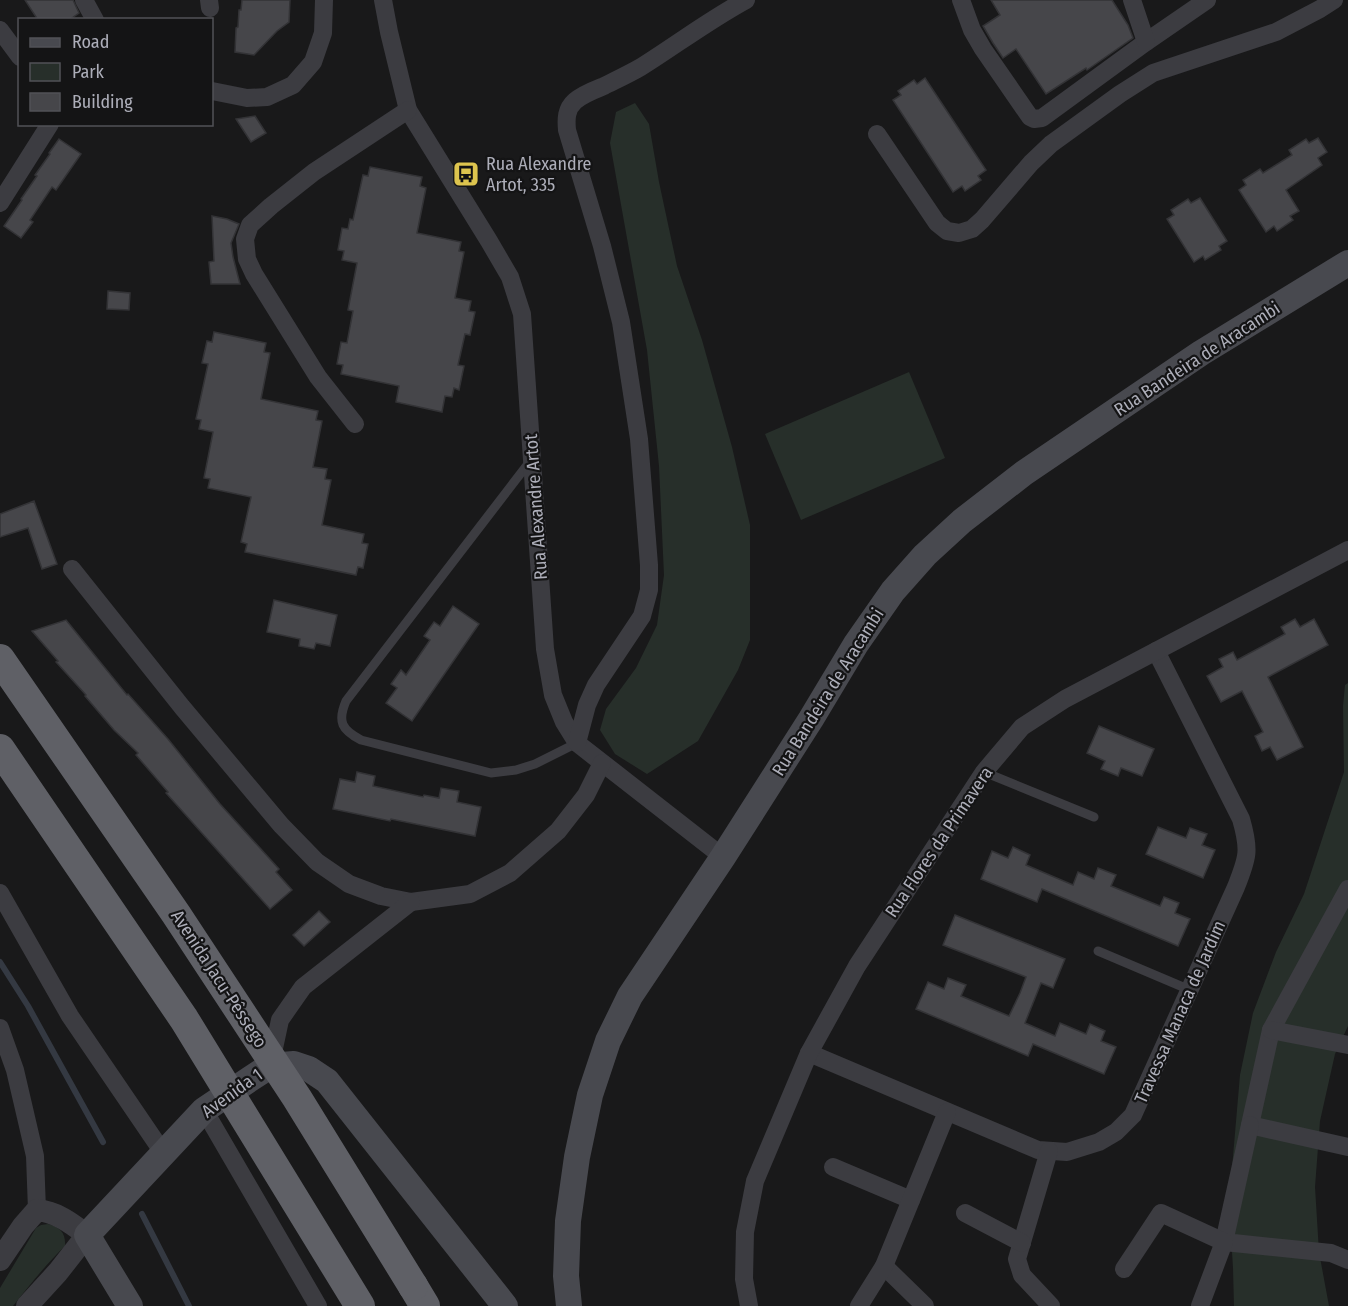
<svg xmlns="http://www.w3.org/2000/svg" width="1348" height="1306" font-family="'Fira Sans Condensed',sans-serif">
<rect width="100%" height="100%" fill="#19191a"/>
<!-- green -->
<g fill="#272f2a">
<polygon points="635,103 649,124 659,182 677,266 702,340 732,447 750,525 750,640 738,670 698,741 647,774 615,754 600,730 606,709 636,668 657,625 664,575 659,466 647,350 610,143 616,112"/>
<polygon points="909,372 945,458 801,520 765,434"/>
<polygon points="1348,683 1348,1026 1335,1054 1320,1121 1315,1187 1319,1252 1329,1306 1234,1306 1233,1268 1229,1203 1240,1075 1253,1013 1276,952 1304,894 1344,772 1343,706 1345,685"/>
<path d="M48 1224C60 1227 66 1233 65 1246 46 1264 30 1285 13 1306H0V1288L36 1228 41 1225Z"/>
</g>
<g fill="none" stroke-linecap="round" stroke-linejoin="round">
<!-- stream -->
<g stroke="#343942" stroke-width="6">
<polyline points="0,962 28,1006 103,1142"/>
<polyline points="142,1214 189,1306"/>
</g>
</g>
<!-- building -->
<g fill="#46464a" stroke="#333336" stroke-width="1.5">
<polygon points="25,0 73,0 79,13 69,20 38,20"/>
<polygon points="242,0 290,0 289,22 277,31 254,55 235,52 236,28 238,27 239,10 241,10"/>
<polygon points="991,0 1112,0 1128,25 1133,38 1087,70 1086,68 1046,94 1016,49 1003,58 993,43 983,26 1000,15"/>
<polygon points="925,78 986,170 978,176 981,180 965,191 962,186 953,192 893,100 901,95 898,91 914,80 917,84"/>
<polygon points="255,116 266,133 251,142 236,119"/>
<polygon points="1318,138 1327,152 1318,158 1322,165 1286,190 1299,211 1290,216 1293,220 1277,231 1274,226 1266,232 1239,190 1246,185 1243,180 1260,169 1263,173 1292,155 1289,150 1306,139 1309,143"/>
<polygon points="59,139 81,154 56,190 52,187 30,220 33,222 21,238 4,226 22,200 21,199 37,176 35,175 50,154 49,153"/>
<polygon points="370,167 422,177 420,186 426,188 417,233 461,242 459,251 464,252 455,298 471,301 469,311 475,312 470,335 465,334 458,365 464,366 459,390 454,388 452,397 445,396 442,412 396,402 399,386 341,374 343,365 337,364 341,342 347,343 353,311 348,310 357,263 342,260 344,251 338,250 342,228 348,229 350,219 353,220 363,175 368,176"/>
<polygon points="1200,198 1227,241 1219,246 1221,250 1205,260 1203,256 1194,262 1167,219 1174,215 1171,210 1188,199 1191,203"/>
<polygon points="212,216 227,219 239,224 231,243 233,257 240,284 211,284 209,262 214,261"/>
<polygon points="108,291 130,293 129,310 107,309"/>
<polygon points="214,332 266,343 264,352 270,353 261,399 318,411 316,420 322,421 313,467 327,469 325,479 331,480 322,525 364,534 362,543 368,544 363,568 358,567 356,575 245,552 247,544 241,542 251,497 208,488 210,479 204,478 213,432 199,429 201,420 196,419 208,364 202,363 207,341 212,342"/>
<polygon points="34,501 57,564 42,569 28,528 0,537 0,514"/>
<polygon points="274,600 337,615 330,646 316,643 314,649 299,646 300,639 267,632"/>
<polygon points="453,606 479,624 412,721 386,703 397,688 391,684 401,670 406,675 430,640 424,636 434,622 440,626"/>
<polygon points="1295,619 1300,627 1314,619 1328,645 1268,677 1303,747 1277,760 1270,747 1262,751 1255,736 1263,732 1242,691 1221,702 1207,676 1223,667 1219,659 1233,652 1237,660 1285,634 1281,627"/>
<polygon points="66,620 127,695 128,694 168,739 220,804 279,869 276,872 292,890 270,909 166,793 168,792 136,755 138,753 114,730 85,696 86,695 56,662 58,661 32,631"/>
<polygon points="1099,726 1154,749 1142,776 1121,768 1118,776 1101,769 1105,761 1087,753"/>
<polygon points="357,772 375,776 373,786 423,797 424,795 439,798 441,788 459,791 457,802 481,807 475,836 391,819 390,821 333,809 340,779 355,782"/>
<polygon points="1158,827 1186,838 1190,828 1207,834 1202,845 1215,850 1203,878 1146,854"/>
<polygon points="1013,847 1030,855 1026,865 1073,885 1078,872 1094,879 1098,868 1116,875 1111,886 1160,906 1164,897 1179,903 1175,913 1190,919 1178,946 1042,889 1037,902 981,879 992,851 1008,858"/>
<polygon points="319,911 330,922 304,946 293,935"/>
<polygon points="955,915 1065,959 1053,988 1041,983 1025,1023 1055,1036 1060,1023 1086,1034 1090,1024 1105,1031 1101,1041 1116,1047 1104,1074 1033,1044 1028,1056 916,1009 928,982 944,989 948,978 966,985 961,996 1009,1016 1020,993 1026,977 943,945"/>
</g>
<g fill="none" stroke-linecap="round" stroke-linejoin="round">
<!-- service -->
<g stroke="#3c3c41" stroke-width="9">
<path d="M531 460 346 701C337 722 342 730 361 740L491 773 516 770 535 764 577 743"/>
<polyline points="984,772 1094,817"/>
<polyline points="1098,951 1190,990"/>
</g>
<!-- minor -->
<g stroke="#3c3c41" stroke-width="18">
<polyline points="84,0 95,20"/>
<polyline points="209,0 210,8"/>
<polyline points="383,0 389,32 408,110 489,241 510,277 522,314 545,649 553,695 564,722 577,743 723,857"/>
<polyline points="961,0 972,30 983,49 1030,117 1034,119 1042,118 1146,42 1207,0"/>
<polyline points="1132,0 1146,42"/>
<polyline points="0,30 20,57"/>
<polyline points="212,91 247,98 267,97 293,85 313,62 323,33 324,0"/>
<polyline points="877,134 937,223 947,231 959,233 972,229 982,220 1031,163 1051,144 1120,94 1153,73 1276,32 1320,9 1334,0"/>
<polyline points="0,203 50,124"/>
<polyline points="355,424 318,377 254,274 247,259 245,239 250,225 271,206 314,172 408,110"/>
<polyline points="72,569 182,707 281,825 317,862 349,884 381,896 411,902 470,894 510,873 558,831 586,795 602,763"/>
<path d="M577 743 587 705 596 685 642 616 649 590V565L639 439 621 322 602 246 567 130C566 119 566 109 575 101 583 94 594 90 604 86 616 80 629 74 641 67 676 45 709 20 746 0"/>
<polyline points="1348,889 1271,1030 1250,1125 1348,1147"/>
<polyline points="0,893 70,1016 164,1154"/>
<polyline points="0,1028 15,1070 35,1156 37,1210"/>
<polyline points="1271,1030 1348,1045"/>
<path d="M809 1053 1038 1150 1067 1152 1099 1142 1116 1132 1133 1115 1236 887C1248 857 1250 850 1241 819L1156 651"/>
<polyline points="271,1062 280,1020 303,987 411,902"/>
<polyline points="204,1110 318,1306"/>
<polyline points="1250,1125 1224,1242 1331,1253 1348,1260"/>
<polyline points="1049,1151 1017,1259 1022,1275 1051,1306"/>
<polyline points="833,1167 911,1200"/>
<polyline points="965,1213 1022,1243"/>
<polyline points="884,1266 925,1306"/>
<polyline points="1124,1269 1161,1213 1224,1242 1200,1306"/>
<polyline points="749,1306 744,1279 745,1232 755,1181 809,1053 857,966 984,772 1022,727 1065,699 1348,550"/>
<polyline points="859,1306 884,1266 947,1112"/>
</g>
<!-- tertiary -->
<path stroke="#3c3c41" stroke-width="22" d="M0 1260 23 1226 37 1210C57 1212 71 1223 87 1235L58 1272 27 1306"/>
<!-- secondary -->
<g stroke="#48494f" stroke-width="26">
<polyline points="130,1306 87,1235 204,1110 250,1079 270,1066 294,1064 309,1069 327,1081 505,1306"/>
<polyline points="569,1306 566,1276 568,1221 577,1157 590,1095 608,1041 630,996 723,857 811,719 856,644 893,591 925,555 962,521 1024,473 1201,353 1348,263"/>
</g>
<!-- trunk -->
<polyline stroke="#5f6066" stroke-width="30" points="413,1286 425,1306"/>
<!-- trunk-bridge -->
<g stroke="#5f6066" stroke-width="30">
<polyline points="0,659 176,914 297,1098 413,1286"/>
<polyline points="0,749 184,1019 360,1306"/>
</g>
</g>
<!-- icons -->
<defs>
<symbol id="bus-square" viewBox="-11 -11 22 22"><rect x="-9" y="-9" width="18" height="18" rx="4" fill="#ddc44e" stroke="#141415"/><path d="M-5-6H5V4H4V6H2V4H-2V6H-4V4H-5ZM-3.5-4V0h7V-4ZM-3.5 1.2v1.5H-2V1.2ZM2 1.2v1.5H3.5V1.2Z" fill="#111"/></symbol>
</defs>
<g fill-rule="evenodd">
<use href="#bus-square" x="451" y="159" width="30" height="30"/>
</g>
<g text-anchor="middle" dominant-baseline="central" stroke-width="4.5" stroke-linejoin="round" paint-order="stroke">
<!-- poi labels -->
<g font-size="18" fill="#adaeb9" stroke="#141415" text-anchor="start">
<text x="486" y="164">Rua Alexandre<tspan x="486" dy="21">Artot, 335</tspan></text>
</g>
<!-- street labels -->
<g font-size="18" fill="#adaeb9" stroke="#141415">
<text transform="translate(1197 359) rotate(-33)">Rua Bandeira de Aracambi</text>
<text transform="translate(536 507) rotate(-94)">Rua Alexandre Artot</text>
<text transform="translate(828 692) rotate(-58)">Rua Bandeira de Aracambi</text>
<text transform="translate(939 842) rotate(-56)">Rua Flores da Primavera</text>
<text transform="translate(219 979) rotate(57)">Avenida Jacu-Pêssego</text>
<text transform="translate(1180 1012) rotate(-66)">Travessa Manaca de Jardim</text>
<text transform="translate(232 1093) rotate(-36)">Avenida 1</text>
</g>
</g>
<!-- legend -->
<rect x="18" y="18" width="195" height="108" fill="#141415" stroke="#515257" stroke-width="1.5"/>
<rect x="30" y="38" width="30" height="9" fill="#48494f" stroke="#515257" stroke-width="1.5"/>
<text x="72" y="48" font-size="18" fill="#adaeb9">Road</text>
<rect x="30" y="63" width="30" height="18" fill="#272f2a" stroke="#515257" stroke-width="1.5"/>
<text x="72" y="78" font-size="18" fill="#adaeb9">Park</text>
<rect x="30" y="93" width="30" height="18" fill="#46464a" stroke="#515257" stroke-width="1.5"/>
<text x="72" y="108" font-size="18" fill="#adaeb9">Building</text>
</svg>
